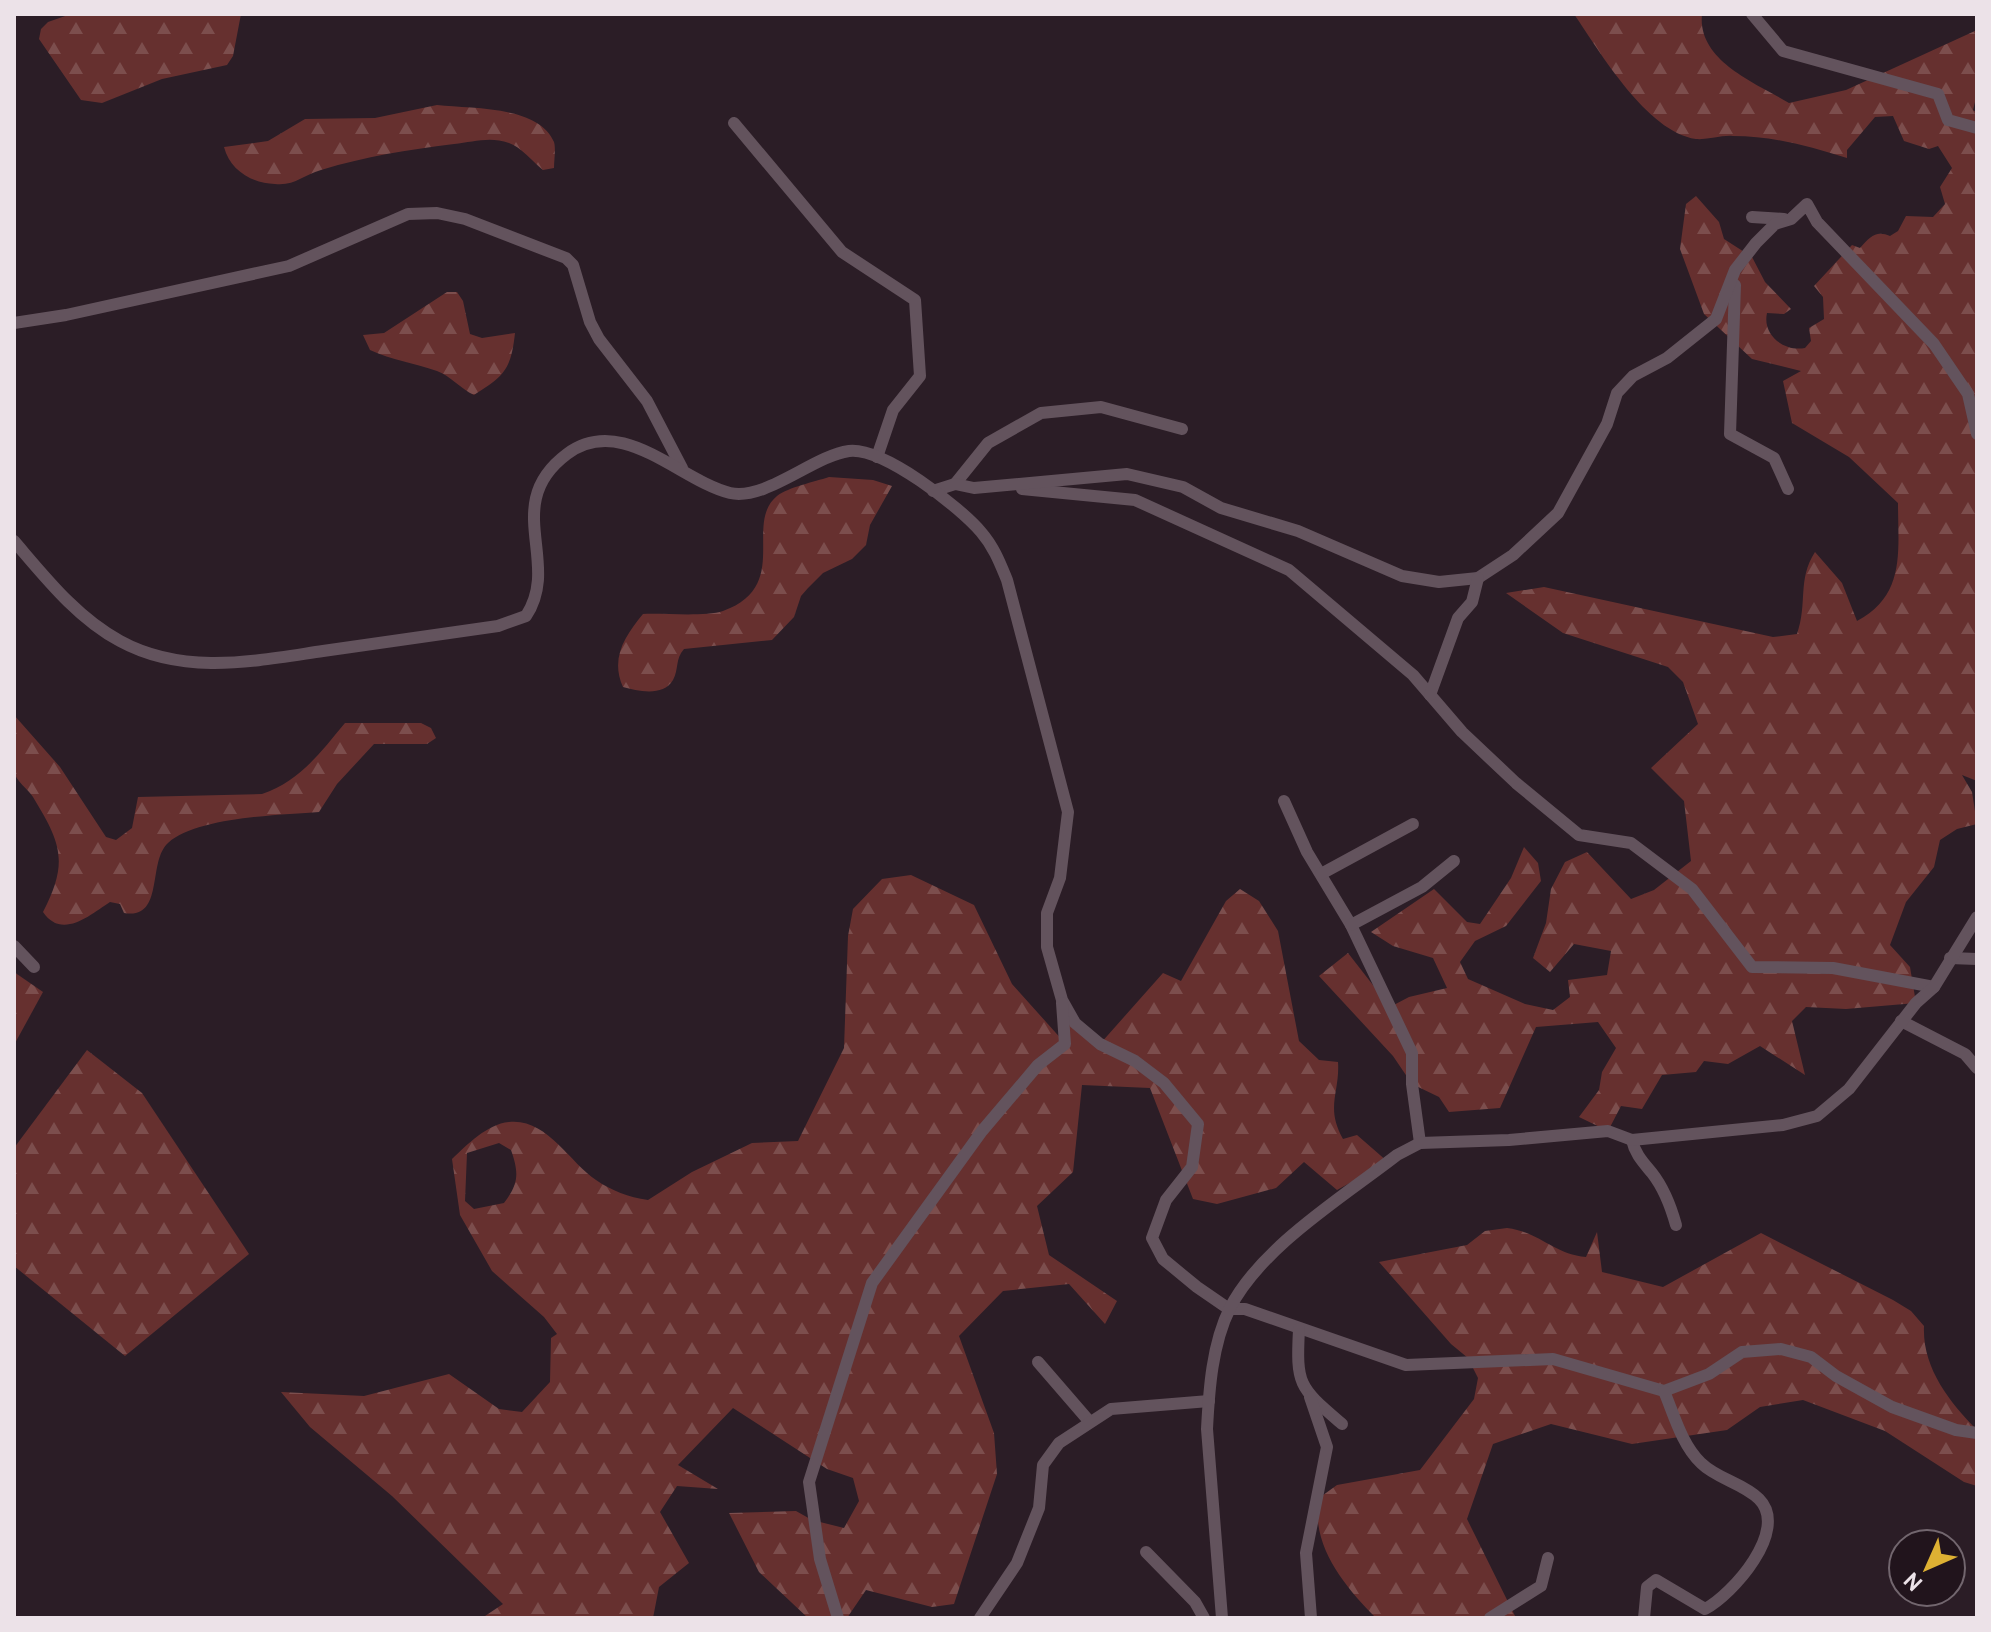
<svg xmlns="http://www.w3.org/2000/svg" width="1991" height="1632" font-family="Overpass,sans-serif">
<defs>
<pattern id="forest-firs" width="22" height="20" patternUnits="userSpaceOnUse" patternTransform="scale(2)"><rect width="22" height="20" fill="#66302f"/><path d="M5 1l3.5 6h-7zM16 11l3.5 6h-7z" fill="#7c4e4d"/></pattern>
</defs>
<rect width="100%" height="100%" fill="#2b1d26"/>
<!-- forest -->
<g fill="url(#forest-firs)" fill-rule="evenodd">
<polygon points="71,14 241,14 233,56 227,65 162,79 102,103 81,100 39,39 41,29 48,22"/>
<path d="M1574 14H1702C1697 61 1756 83 1789 103L1846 90 1977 30V94L1973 110 1977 113V781L1962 775 1972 792 1977 824 1957 829 1940 840 1934 867 1906 902 1890 945 1910 967 1916 1003 1846 1009 1806 1007 1792 1021 1805 1075 1760 1046 1728 1064 1704 1061 1696 1072 1662 1075 1642 1109 1621 1106 1608 1131 1579 1117 1599 1090 1602 1072 1616 1048 1598 1022 1536 1027 1500 1108 1449 1112 1439 1097 1412 1084 1393 1056 1319 976 1348 953 1390 1007 1409 997 1447 988 1433 958 1393 946 1371 932 1434 889 1467 922 1480 924 1511 878 1524 847 1538 863 1541 881 1506 926 1475 941 1460 962 1468 979 1525 1004 1553 1010 1570 997 1568 980 1607 975 1611 951 1574 944 1550 972 1533 958 1546 923 1551 889 1565 862 1587 852 1631 899 1654 890 1691 861 1684 801 1651 768 1698 724 1683 682 1668 667 1563 633 1506 593 1544 587 1773 637 1797 634C1808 603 1797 580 1815 552L1842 583 1857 621C1906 595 1898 551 1898 503L1849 457 1792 423 1783 381 1801 371 1752 359 1704 314 1680 249 1686 204 1696 196 1719 222 1724 239 1752 257 1765 282 1791 309 1784 314 1767 313C1762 335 1784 352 1805 348L1811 341 1809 328 1824 319 1823 297 1814 286 1852 245 1860 248C1870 237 1876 230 1890 236L1898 231 1906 216 1933 217 1945 204 1940 187 1952 168 1938 146 1929 149 1904 141 1893 116 1875 117 1847 150V158C1809 146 1773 136 1733 136 1721 135 1708 140 1696 139 1647 132 1600 52 1574 14Z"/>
<path d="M437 105C471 109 538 105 554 142 556 149 554 160 554 168L543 170C533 162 521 147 509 143 490 136 473 142 454 144 406 150 367 156 321 170 303 175 295 186 275 184 251 183 230 170 224 147L268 141 305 119 375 118Z"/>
<path d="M447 292H457L463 301 470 334 482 338 515 333C511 370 504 376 474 395 461 389 449 375 437 371 414 363 392 360 370 350L363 335 384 333Z"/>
<path d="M829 477 873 480 892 486 870 525 866 545 852 559 823 573 808 588 801 596 794 617 772 640 684 649C675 659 679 669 673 680 663 697 638 691 623 687 610 658 625 636 643 614 664 613 705 617 723 611 792 586 743 524 777 496 789 487 814 482 829 477Z"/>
<path d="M14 715 60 767 106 837 116 840 132 828 138 797 262 794C300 781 320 753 345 723H421L431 728 436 738 427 744H374L337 784 319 812C280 815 197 817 168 843 147 862 165 920 124 913L120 904 110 902C90 915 62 940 43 912 69 862 61 843 33 797 28 789 16 781 14 772 10 755 14 732 14 715Z"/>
<path d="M911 875 974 905 1012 984 1064 1042 1062 1000 1100 1044 1163 973 1181 981 1226 901 1240 889 1259 901 1278 931 1299 1041 1319 1060 1338 1062C1340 1093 1325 1107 1343 1139L1357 1135 1388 1162 1337 1190 1304 1162 1276 1188 1217 1204 1193 1199 1150 1088 1082 1085 1073 1172 1037 1206 1049 1255 1117 1301 1105 1324 1069 1284 1003 1291 959 1336 994 1433 997 1474 954 1604 932 1607 866 1590 847 1618H808L759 1572 729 1513 796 1511 812 1520 844 1528 859 1501 853 1478 827 1469 733 1408 678 1465 718 1489 677 1486 660 1512 689 1563 659 1587 653 1618H482L503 1604 392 1496 310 1427 281 1392 364 1396 449 1374 499 1409 522 1412 550 1382 551 1338 557 1334 544 1317 492 1271 460 1215 452 1159C467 1145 487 1124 509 1122 547 1118 569 1162 596 1180 612 1191 628 1197 648 1200L692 1172 752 1143 798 1141 844 1048 848 936 853 909 882 879ZM499 1143 511 1150C519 1173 519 1183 504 1203L474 1209 465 1201 467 1153Z"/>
<polygon points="14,972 43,992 14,1045"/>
<polygon points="87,1050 142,1093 249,1254 125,1356 14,1266 14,1148"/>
<path d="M1507 1228C1540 1232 1553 1254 1586 1257L1597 1232 1602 1272 1663 1287 1761 1233 1893 1300 1911 1311 1924 1326C1922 1367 1949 1402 1977 1430V1486L1964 1482 1885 1431 1803 1400 1760 1407 1727 1430 1632 1444 1551 1424 1493 1444 1467 1519 1516 1618H1376C1344 1586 1310 1544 1319 1498L1337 1485 1420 1470 1474 1399 1478 1378 1468 1358 1451 1344 1379 1262 1467 1245 1485 1231Z"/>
</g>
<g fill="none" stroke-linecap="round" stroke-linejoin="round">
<!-- minor -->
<g stroke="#63535d" stroke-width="12">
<polyline points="1752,14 1783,51 1938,94 1948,120 1977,128"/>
<polyline points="734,123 842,252 915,300 920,376 893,410 877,457"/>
<polyline points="1752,217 1784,219"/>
<polyline points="1735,285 1730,434 1774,458 1788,489"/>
<polyline points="14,323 66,315 289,266 408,214 437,213 465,219 566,258 573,265 590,322 599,339 647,401 682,468"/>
<polyline points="955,484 988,443 1041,413 1101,407 1182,429"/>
<polyline points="1022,489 1135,500 1289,570 1413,675 1462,732 1516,783 1579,835 1631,843 1692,889 1752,967 1833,968 1934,987"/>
<polyline points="933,491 955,484 974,488 1127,474 1183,487 1221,508 1298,531 1402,576 1439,582 1478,578 1513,555 1558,513 1607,424 1617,393 1633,376 1667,358 1716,319 1735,270 1756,243 1775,224 1791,219 1807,204 1817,222 1934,344 1968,394 1977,434"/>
<path d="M14 541C45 577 77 618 120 641 184 676 255 661 323 651 381 643 440 634 498 626L526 616C562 562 500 504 567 454 622 413 680 481 730 493 766 501 813 456 849 451 883 447 960 507 981 532 994 547 1000 563 1007 580L1068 812 1060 878 1047 913V947L1062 1000 1075 1023 1100 1044 1135 1061 1164 1083 1198 1124 1192 1167 1166 1200 1152 1238 1163 1259 1197 1287 1229 1309H1245L1406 1365 1553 1359 1664 1391 1709 1374 1742 1352 1781 1349 1811 1357 1836 1376 1892 1407 1956 1430 1977 1433"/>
<polyline points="1430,695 1458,618 1472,602 1478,578"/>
<polyline points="1284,801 1307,852 1351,925 1412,1053 1412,1084 1420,1143"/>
<polyline points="1321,874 1413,824"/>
<polyline points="1351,925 1422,887 1454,861"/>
<polyline points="14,946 34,967"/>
<polyline points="1950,958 1977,959"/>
<polyline points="1901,1021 1965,1054 1977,1068"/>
<path d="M1632 1140C1635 1154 1643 1162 1652 1173 1663 1187 1671 1207 1676 1225"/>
<path d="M1299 1329C1296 1386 1299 1387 1342 1424"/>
<polyline points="1038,1362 1089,1421"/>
<polyline points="1310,1397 1327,1447 1306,1553 1311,1618"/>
<polyline points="1146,1552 1195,1602 1204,1618"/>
<polyline points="838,1618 820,1559 809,1482 872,1283 982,1131 1038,1065 1065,1044 1062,1003"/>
<polyline points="980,1618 1017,1563 1039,1508 1043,1465 1059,1443 1111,1409 1209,1401"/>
<path d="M1222 1618 1207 1429C1209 1390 1212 1344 1230 1308 1261 1247 1343 1197 1397 1155L1420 1143 1509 1140 1608 1131 1632 1140 1783 1125 1817 1116 1849 1089 1916 1003 1934 987 1977 917"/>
<polyline points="1490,1618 1541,1586 1548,1558"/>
<path d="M1644 1618 1647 1587 1656 1580 1705 1609C1732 1595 1790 1530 1759 1499 1743 1483 1717 1479 1701 1463 1682 1445 1674 1415 1664 1391"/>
</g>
</g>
<!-- border -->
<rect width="1991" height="1632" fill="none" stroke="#ece2e8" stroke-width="32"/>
<!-- north arrow -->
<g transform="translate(1927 1568) rotate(225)"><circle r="38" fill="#21141c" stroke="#72666e" stroke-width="2"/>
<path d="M0-6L14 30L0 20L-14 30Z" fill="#deb133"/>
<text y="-12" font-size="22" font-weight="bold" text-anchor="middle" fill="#ece2e8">N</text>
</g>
</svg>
